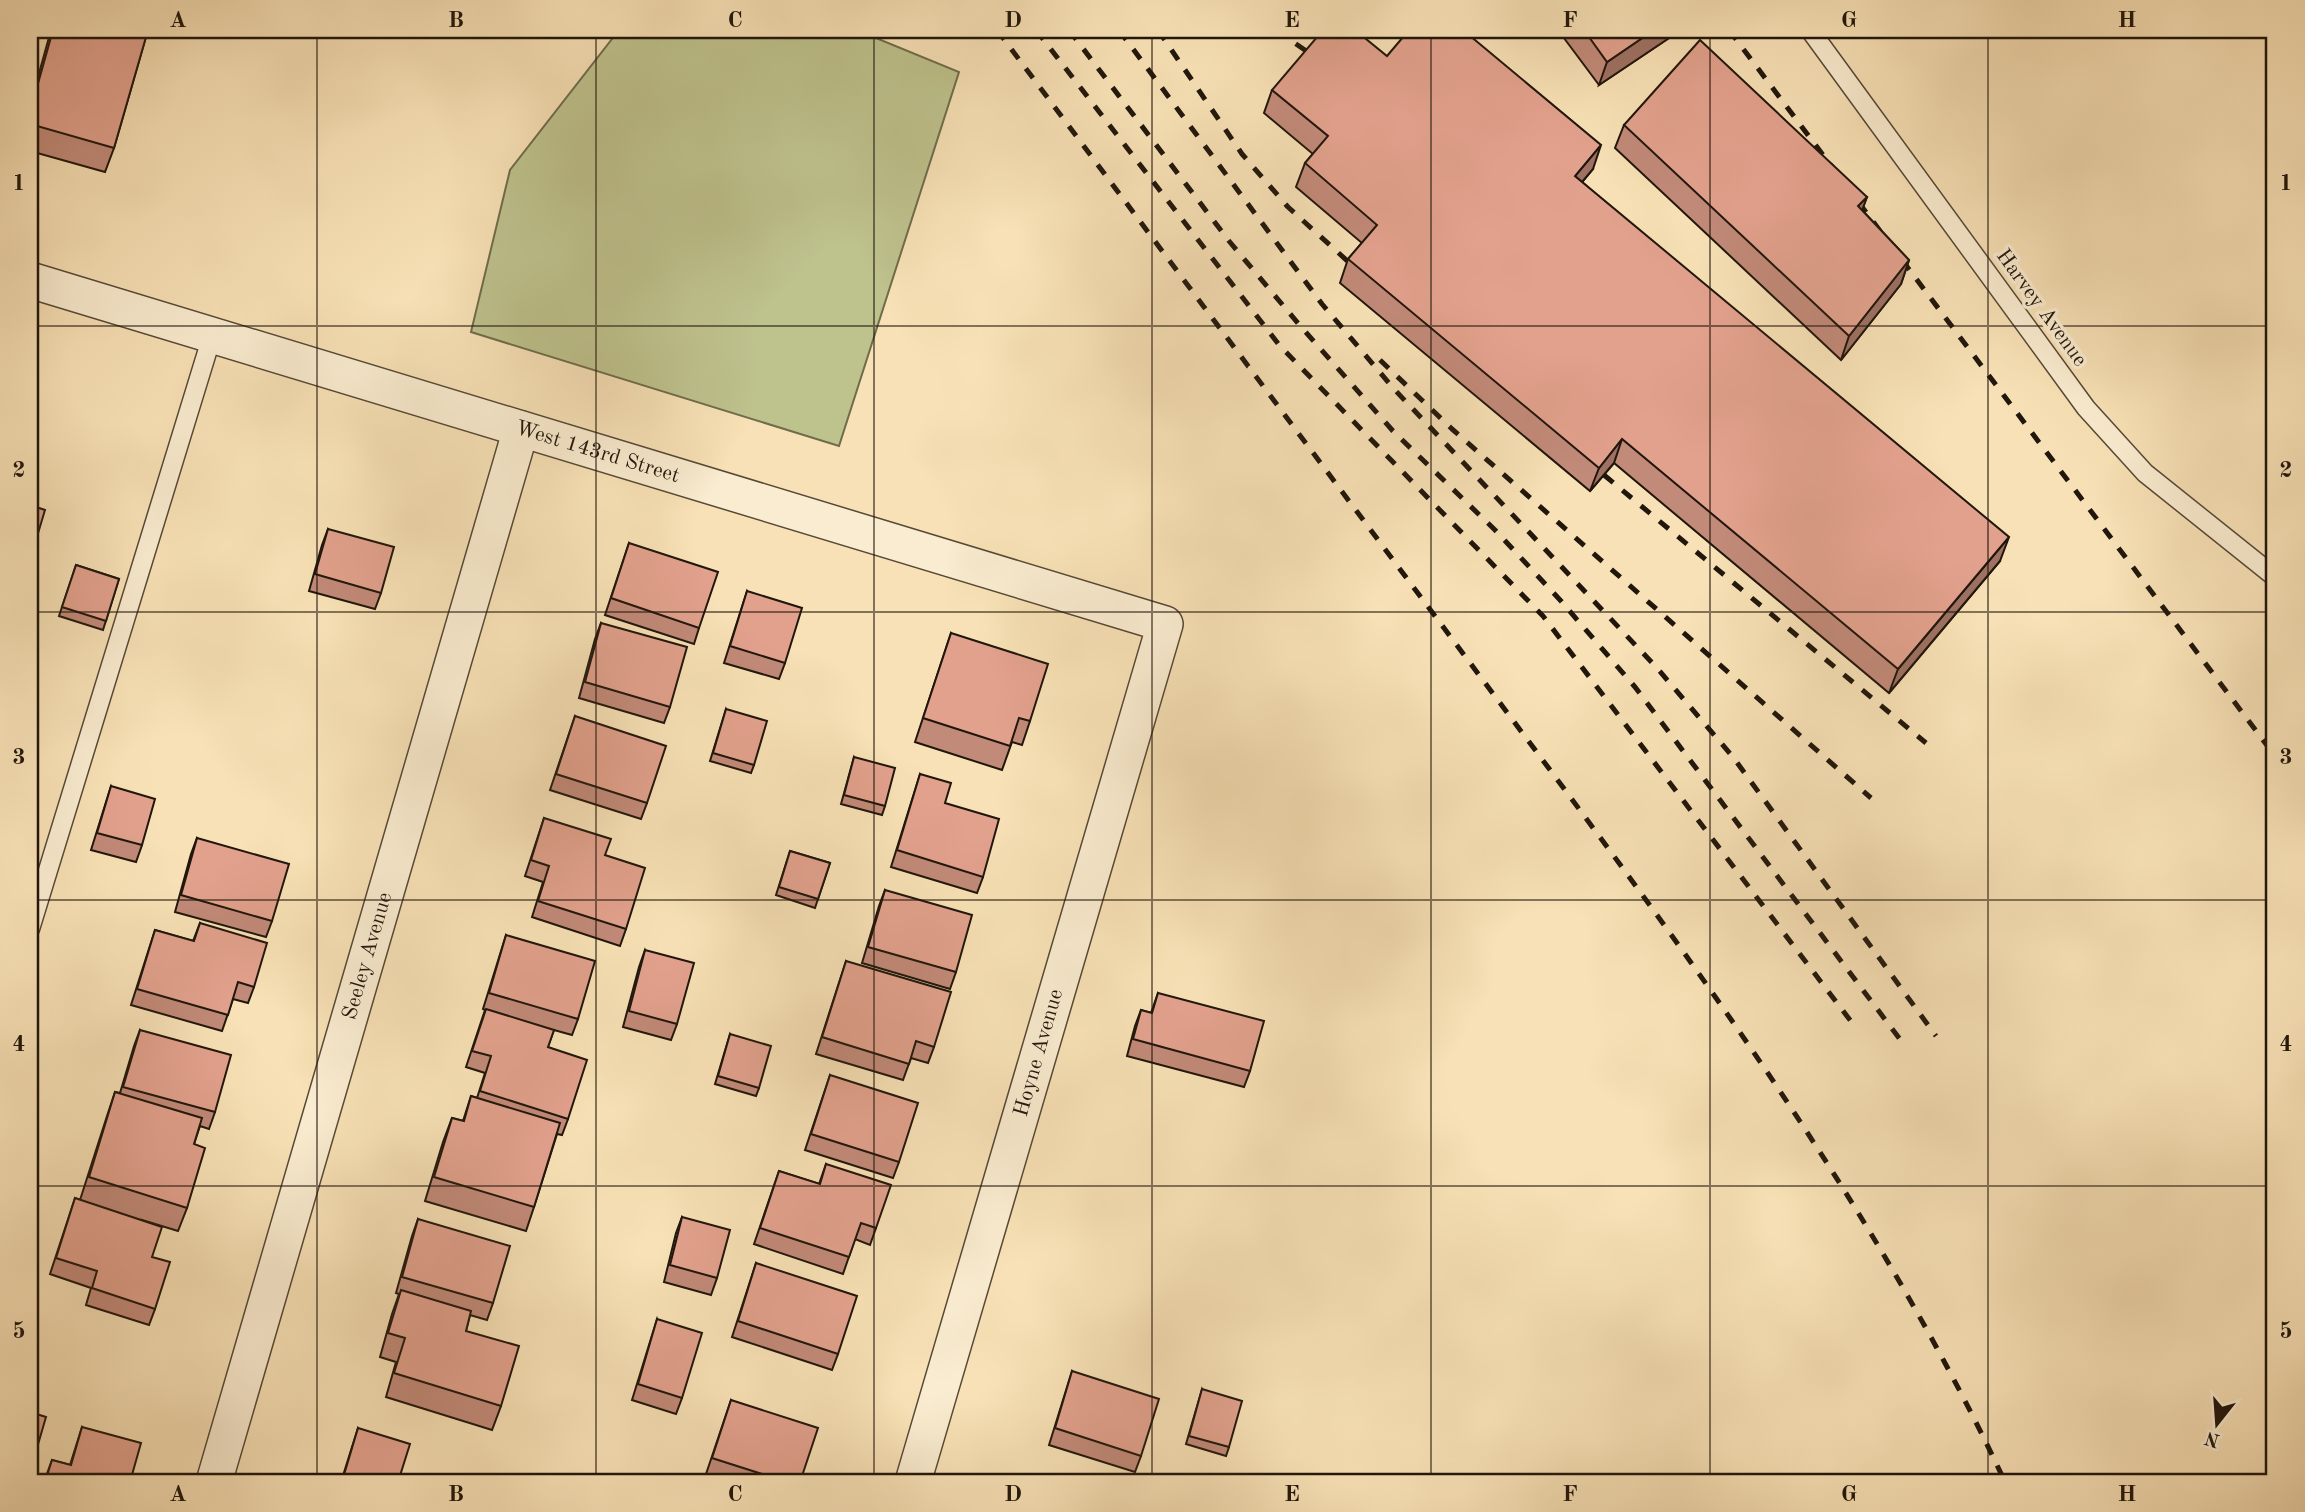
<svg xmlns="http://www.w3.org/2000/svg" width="2305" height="1512" font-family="'Old Standard TT',serif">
<rect width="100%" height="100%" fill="#f8e1b6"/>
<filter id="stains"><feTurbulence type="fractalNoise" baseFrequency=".00286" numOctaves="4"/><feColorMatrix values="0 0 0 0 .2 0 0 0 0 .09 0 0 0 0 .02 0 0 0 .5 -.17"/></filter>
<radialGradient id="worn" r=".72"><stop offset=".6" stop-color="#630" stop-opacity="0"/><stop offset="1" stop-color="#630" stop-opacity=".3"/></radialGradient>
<!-- park -->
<polygon fill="#bec28d" stroke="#6f6c4c" stroke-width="2" points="619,30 859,31 959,72 839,446 471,332 510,170"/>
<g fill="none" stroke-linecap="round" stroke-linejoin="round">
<defs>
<g id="lane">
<polyline points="1810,30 2086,408 2145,473 2275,577"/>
<polyline points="30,929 212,336"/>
</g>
<g id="street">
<path id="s1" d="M30 280 1165 624 913 1482"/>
<path id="s2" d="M214 1482 521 429"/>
</g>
</defs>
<!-- lane casing -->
<use href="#lane" stroke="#564936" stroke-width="21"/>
<!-- street casing -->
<use href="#street" stroke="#564936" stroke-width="38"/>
<!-- lane -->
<use href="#lane" stroke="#faecd0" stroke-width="18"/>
<!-- street -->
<use href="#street" stroke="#faecd0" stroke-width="35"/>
<!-- rail -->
<g stroke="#20160c" stroke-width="5" stroke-dasharray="12 12" stroke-linecap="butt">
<path d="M997 30C1166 256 1334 481 1503 707 1687 953 1874 1203 2005 1482"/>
<polyline points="1036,30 1280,346 1543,616 1853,1024"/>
<polyline points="1069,30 1229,241 1302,328 1393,431 1495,530 1561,601 1635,687 1902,1042"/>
<polyline points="1119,30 1322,304 1394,389 1657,668 1733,757 1936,1036"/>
<polyline points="1158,30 1242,154 1288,207 1354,267"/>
<polyline points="1276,30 1312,55"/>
<polyline points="1729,30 2275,756"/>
<polyline points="1380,360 1452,429 1871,798"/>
<polyline points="1604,475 1926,743"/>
</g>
</g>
<!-- wall -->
<g fill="#c28a79" stroke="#20160c" stroke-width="2">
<polygon points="51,30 148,30 114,148 105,172 30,151 30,106"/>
<polygon points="1558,30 1681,30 1599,85"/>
<polygon points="1387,56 1593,169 1582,182 2000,561 1889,693 1614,463 1590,491 1340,283 1348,259 1362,243 1296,187 1305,163 1313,154 1264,113 1272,90"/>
<polygon points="1624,125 1867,197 1862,210 1909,260 1901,284 1841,360 1615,148"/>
<polygon points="328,529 381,593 375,609 309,591 322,545"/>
<polygon points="629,543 699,628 694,644 605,615"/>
<polygon points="76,565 119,579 103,630 59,616"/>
<polygon points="747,591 785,663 779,679 724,663"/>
<polygon points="601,623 670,707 664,723 579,698 595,639"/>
<polygon points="951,633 1030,721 1022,745 1012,742 1002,770 915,742"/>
<polygon points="726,709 754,765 751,773 710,761"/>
<polygon points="575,716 647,803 641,819 550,790"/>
<polygon points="854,757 885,806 882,815 841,804"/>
<polygon points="920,774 945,803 983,877 977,893 891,867"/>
<polygon points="111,786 142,845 136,862 91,850"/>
<polygon points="544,818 605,855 626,929 620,946 532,917 543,882 525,876"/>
<polygon points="197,838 272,921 266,937 175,912 191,854"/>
<polygon points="790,851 830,863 815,908 776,895"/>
<polygon points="885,890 956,972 950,989 862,963 879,906"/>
<polygon points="200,923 254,987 248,1003 233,999 222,1031 131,1005 155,930 193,941"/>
<polygon points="506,935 578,1019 572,1035 554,1030 548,1047 568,1119 562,1135 557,1134 534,1207 526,1231 425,1201 443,1142 452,1118 463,1121 471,1096 477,1098 485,1073 466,1067 485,1010 483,1009"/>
<polygon points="645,950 677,1024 671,1040 623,1027 639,967"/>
<polygon points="846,961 934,1047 928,1063 911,1058 903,1080 816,1054"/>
<polygon points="1158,993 1250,1071 1244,1087 1127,1056 1135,1026 1141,1010 1151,1013"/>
<polygon points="140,1030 215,1112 209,1129 200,1126 194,1144 187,1208 178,1231 142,1220 152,1257 155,1309 149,1325 86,1305 91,1288 50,1274 75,1198 80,1200 107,1116 115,1092 120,1093 134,1046"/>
<polygon points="730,1034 759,1088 756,1096 715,1084"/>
<polygon points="830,1075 899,1162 893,1178 805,1150"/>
<polygon points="826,1164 876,1228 870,1245 855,1239 843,1274 754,1244 779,1171 819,1184"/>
<polygon points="682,1217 717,1278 711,1295 664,1282 676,1233"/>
<polygon points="418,1219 493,1303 487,1320 470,1315 466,1331 501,1406 492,1430 386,1397 396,1362 380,1357 392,1314 399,1294 396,1293 412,1236"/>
<polygon points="756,1263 838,1354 832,1370 732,1337"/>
<polygon points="657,1319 682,1398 676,1414 632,1400"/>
<polygon points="1072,1371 1141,1456 1135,1472 1049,1445"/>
<polygon points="1202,1389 1229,1447 1226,1456 1186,1444"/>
<polygon points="731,1400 800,1482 731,1482 706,1474"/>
<polygon points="82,1427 130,1482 44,1482 52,1460 70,1465"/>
<polygon points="358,1428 398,1482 341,1482"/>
</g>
<!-- shaded-wall -->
<g fill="#9e7163" stroke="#20160c" stroke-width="2">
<polygon points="1654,30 1681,30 1599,85 1607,62"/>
<polygon points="1601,145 1593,169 1567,200 1575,176"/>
<polygon points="1867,197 1858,221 1858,206"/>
<polygon points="1909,260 1901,284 1841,360 1849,336"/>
<polygon points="1622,439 1614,463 1590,491 1599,468"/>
<polygon points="2009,537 2000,561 1889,693 1898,669"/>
</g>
<!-- building -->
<g fill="#e2a18d" stroke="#20160c" stroke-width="2">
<polygon points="53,30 148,30 114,148 30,124 30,112"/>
<polygon points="1323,30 1355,30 1387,56 1409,30 1463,30 1601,145 1575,176 2009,537 1898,669 1622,439 1599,468 1348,259 1377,225 1305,163 1328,136 1272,90"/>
<polygon points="1584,30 1654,30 1607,62"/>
<polygon points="1700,40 1867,197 1858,206 1909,260 1849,336 1624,125"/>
<polygon points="30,505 45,510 30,560"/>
<polygon points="328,529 394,547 381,593 315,574"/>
<polygon points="629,543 718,572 699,628 611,598"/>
<polygon points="76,565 119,579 106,621 62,607"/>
<polygon points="747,591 802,608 785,663 730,646"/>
<polygon points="601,623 687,647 670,707 585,682"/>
<polygon points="951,633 1048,664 1030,721 1019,718 1010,746 923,718"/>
<polygon points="726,709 767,721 754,765 713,753"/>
<polygon points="575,716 666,746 647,803 556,774"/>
<polygon points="854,757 895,768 885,806 844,795"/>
<polygon points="920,774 951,783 945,803 999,819 983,877 897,850"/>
<polygon points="111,786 155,799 142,845 97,833"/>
<polygon points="544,818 611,839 605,855 645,868 626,929 538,901 549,866 531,860"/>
<polygon points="197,838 289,864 272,921 181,895"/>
<polygon points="790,851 830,863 818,899 779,887"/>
<polygon points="885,890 972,915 956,972 868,947"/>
<polygon points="200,923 267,943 254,987 238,982 228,1015 137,989 155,930 194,941"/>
<polygon points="506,935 595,961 578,1019 489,993"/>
<polygon points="645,950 694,963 677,1024 629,1011"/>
<polygon points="846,961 951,992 934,1047 916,1041 909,1064 822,1037"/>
<polygon points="1158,993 1264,1021 1250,1071 1133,1039 1141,1010 1152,1013"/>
<polygon points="486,1009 554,1030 548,1047 587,1060 568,1119 480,1091 491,1056 472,1051"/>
<polygon points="140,1030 231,1055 215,1112 123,1087"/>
<polygon points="730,1034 771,1046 759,1088 718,1076"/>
<polygon points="830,1075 918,1103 899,1162 811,1134"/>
<polygon points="115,1092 202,1118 194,1144 205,1148 187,1208 89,1177"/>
<polygon points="471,1096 560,1123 534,1207 434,1177 452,1118 464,1121"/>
<polygon points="826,1164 891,1185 876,1228 861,1223 849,1257 760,1228 779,1171 820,1184"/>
<polygon points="75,1198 162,1227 152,1257 170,1262 155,1309 92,1288 97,1271 56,1258"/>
<polygon points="682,1217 730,1230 717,1278 670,1265"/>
<polygon points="418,1219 510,1246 493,1303 402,1277"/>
<polygon points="756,1263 857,1296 838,1354 738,1321"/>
<polygon points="401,1290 471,1311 466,1331 519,1346 501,1406 394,1373 405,1338 388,1333"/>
<polygon points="657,1319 702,1333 682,1398 638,1384"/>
<polygon points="1072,1371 1159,1399 1141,1456 1055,1428"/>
<polygon points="1202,1389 1242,1401 1229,1447 1189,1436"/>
<polygon points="731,1400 818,1428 800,1482 787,1482 712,1458"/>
<polygon points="30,1412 46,1417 30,1472"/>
<polygon points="82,1427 141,1443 130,1482 45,1482 52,1460 71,1465"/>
<polygon points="358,1428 410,1444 398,1482 355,1482 343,1478"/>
</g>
<!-- grid -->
<path fill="none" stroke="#20160c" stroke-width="2" stroke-opacity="0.55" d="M317 30V1482M596 30V1482M874 30V1482M1152 30V1482M1431 30V1482M1710 30V1482M1988 30V1482M30 326H2275M30 612H2275M30 900H2275M30 1186H2275"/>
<g text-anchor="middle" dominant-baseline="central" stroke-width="7" stroke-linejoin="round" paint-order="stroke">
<!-- street labels -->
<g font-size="21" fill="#20160c" stroke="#faecd0">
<text transform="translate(2041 308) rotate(54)">Harvey Avenue</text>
<text stroke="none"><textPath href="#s1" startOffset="593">West 143rd Street</textPath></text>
<text stroke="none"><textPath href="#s2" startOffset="548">Seeley Avenue</textPath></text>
<text transform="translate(1039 1053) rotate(-74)">Hoyne Avenue</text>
</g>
</g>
<!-- margin -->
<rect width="2305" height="1512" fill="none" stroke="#f8e1b6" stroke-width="77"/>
<!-- north arrow -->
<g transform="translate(2217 1424) rotate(197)" stroke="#faecd0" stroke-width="5" paint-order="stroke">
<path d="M0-5L12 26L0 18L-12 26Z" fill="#20160c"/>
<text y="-10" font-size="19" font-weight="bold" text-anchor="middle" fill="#20160c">N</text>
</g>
<rect x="38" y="38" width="2228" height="1436" fill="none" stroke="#20160c" stroke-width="2.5"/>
<g font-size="23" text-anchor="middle" font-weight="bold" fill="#20160c">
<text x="178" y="27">A</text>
<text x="456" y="27">B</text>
<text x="735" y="27">C</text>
<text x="1013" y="27">D</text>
<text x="1292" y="27">E</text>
<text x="1570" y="27">F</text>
<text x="1849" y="27">G</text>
<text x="2127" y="27">H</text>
<text x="19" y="190">1</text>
<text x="2286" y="190">1</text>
<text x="19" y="477">2</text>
<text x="2286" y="477">2</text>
<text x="19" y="764">3</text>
<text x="2286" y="764">3</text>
<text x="19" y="1051">4</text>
<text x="2286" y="1051">4</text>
<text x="19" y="1338">5</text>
<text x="2286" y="1338">5</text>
<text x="178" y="1501">A</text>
<text x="456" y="1501">B</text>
<text x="735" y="1501">C</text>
<text x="1013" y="1501">D</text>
<text x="1292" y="1501">E</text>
<text x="1570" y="1501">F</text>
<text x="1849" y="1501">G</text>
<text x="2127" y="1501">H</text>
</g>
<rect width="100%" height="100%" filter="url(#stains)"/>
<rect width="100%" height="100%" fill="url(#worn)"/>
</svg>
